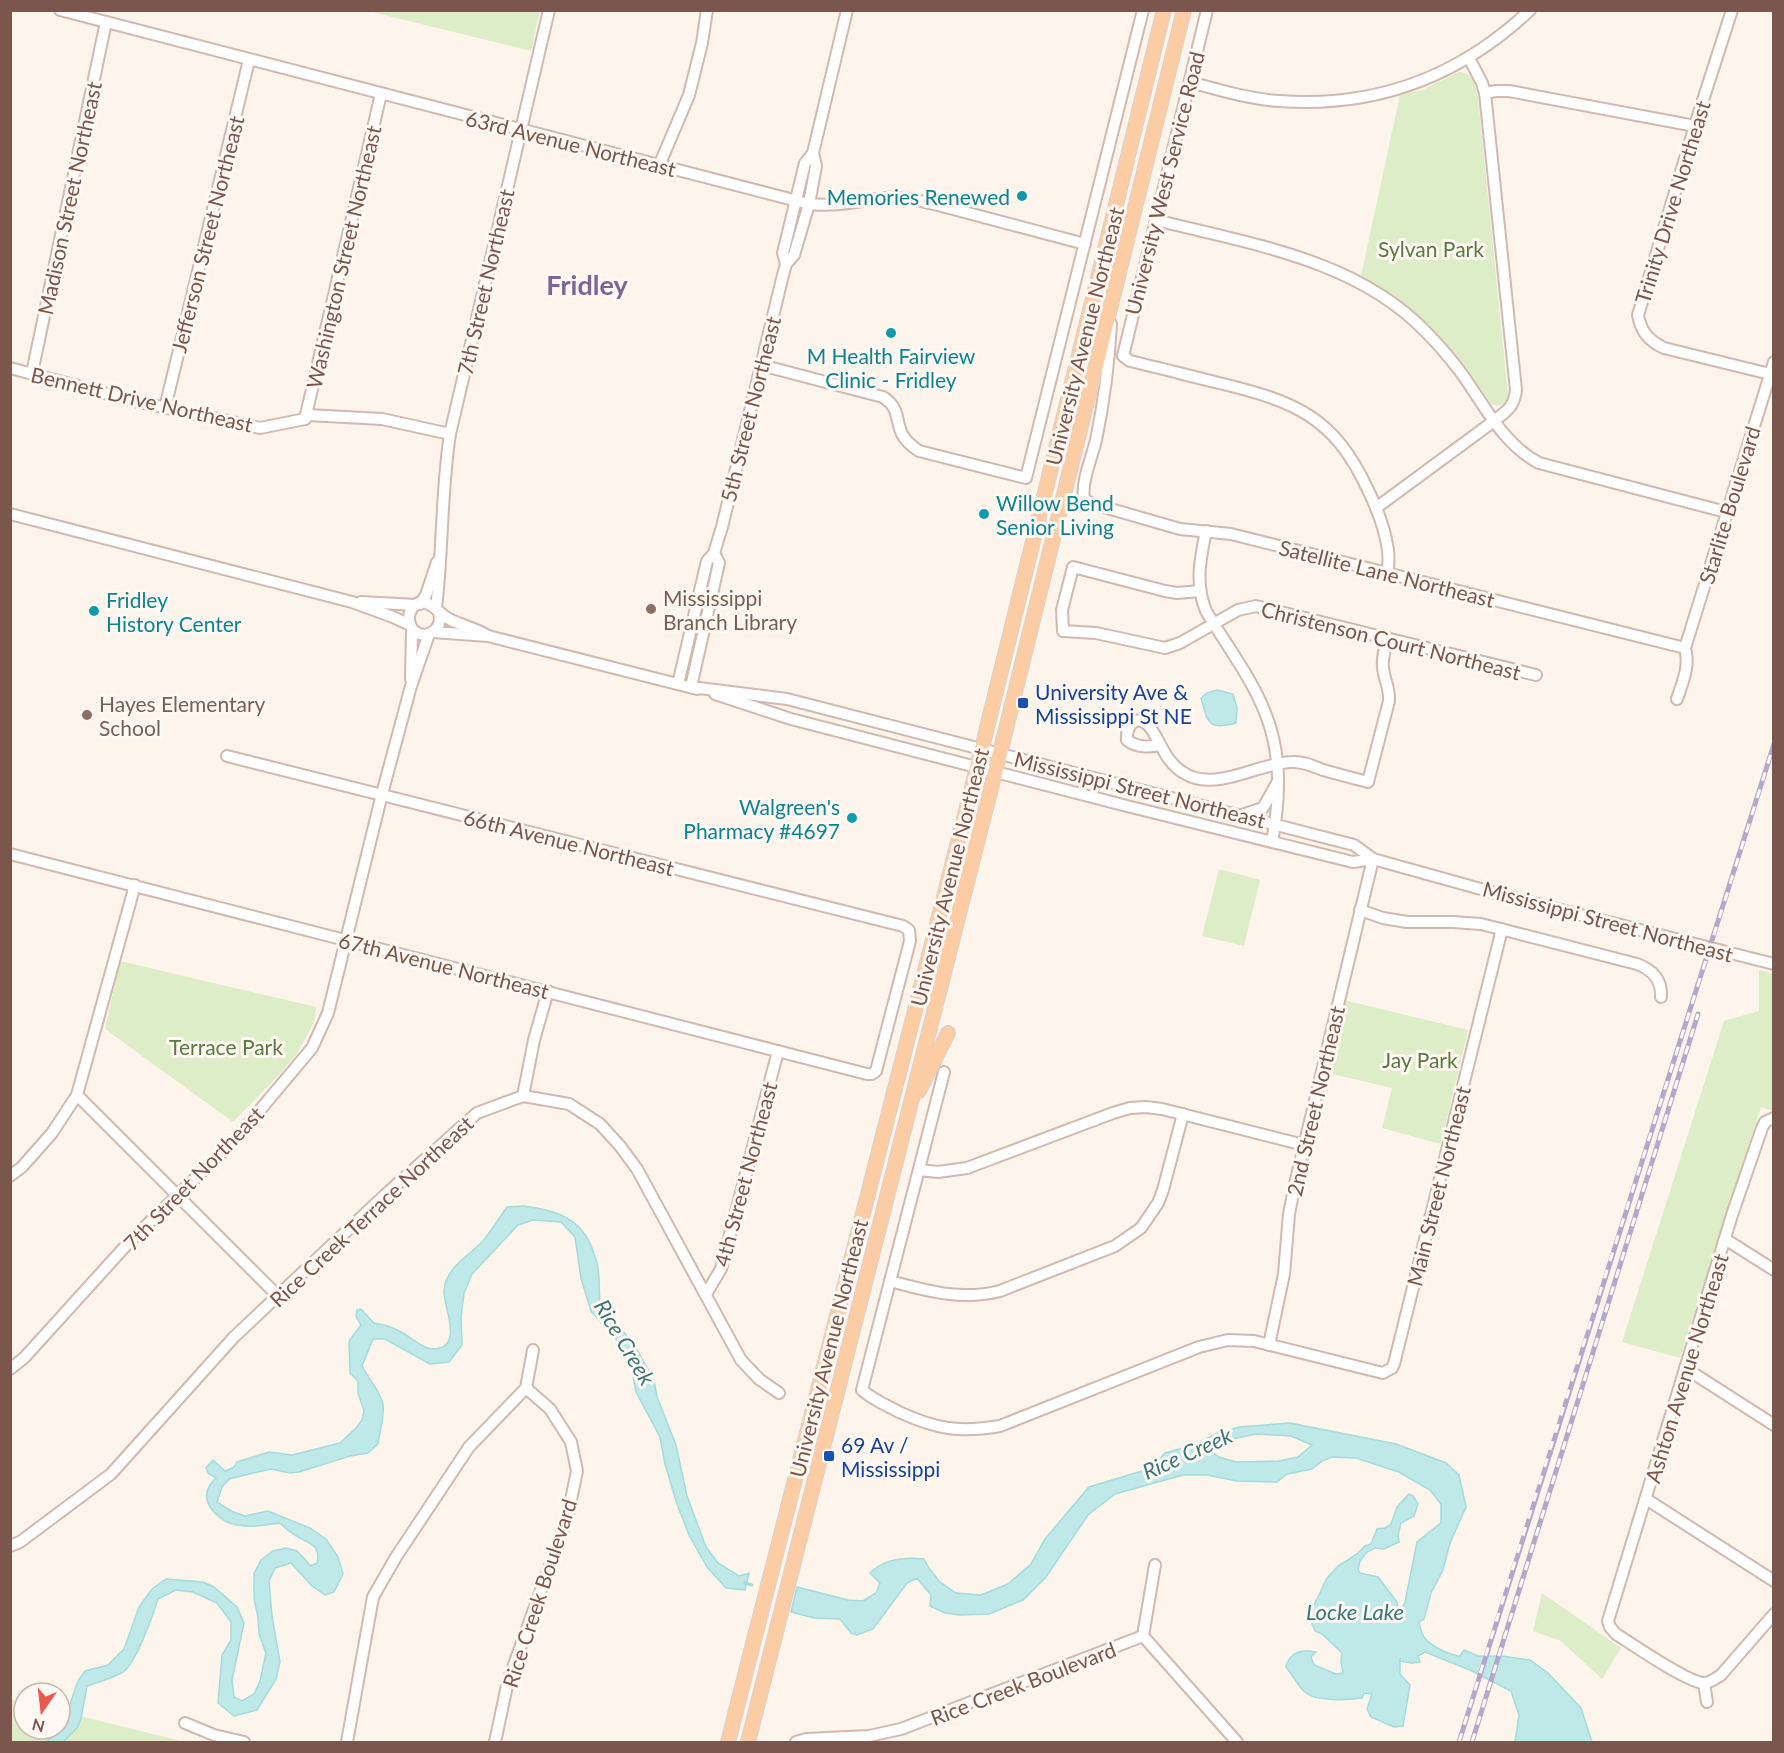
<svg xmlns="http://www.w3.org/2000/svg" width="1784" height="1753" font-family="Lato,sans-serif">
<rect width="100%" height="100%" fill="#fdf4ec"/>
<!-- green -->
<g fill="#ddedc8">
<polygon points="368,11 540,11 531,51"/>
<path d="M1459 72C1472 72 1476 86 1478 97L1508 395V400L1499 406 1492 405C1478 385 1464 364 1447 346 1422 318 1393 296 1361 276L1400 95 1422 90Z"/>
<polygon points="1219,869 1260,880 1244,946 1202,936"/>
<polygon points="120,961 316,1007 315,1020 297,1054 277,1077 233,1122 105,1029"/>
<polygon points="1759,970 1773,974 1773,1111 1761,1107 1680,1358 1622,1342 1724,1021 1759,1011"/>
<polygon points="1344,1000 1468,1030 1441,1144 1382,1128 1392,1088 1328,1073"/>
<polygon points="1542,1593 1621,1648 1602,1679 1561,1641 1533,1631"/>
<polygon points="10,1699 24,1702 24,1729 60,1729 60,1711 185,1742 11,1742"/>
</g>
<!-- water -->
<g fill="#bee9e8" stroke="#a4dbdb" stroke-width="1.5" fill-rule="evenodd">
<path d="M1217 690 1233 694 1237 708 1236 723C1207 731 1208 722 1201 698L1207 693Z"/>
<path d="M524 1206C556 1210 582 1218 593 1251 595 1257 598 1263 598 1269 600 1282 599 1294 600 1307L632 1341 654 1380 657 1397 676 1445 687 1496 706 1547 718 1563 739 1576 749 1573 745 1590 726 1588 707 1567 689 1535 677 1504 665 1464 660 1437 636 1392 630 1359 616 1339 591 1311 581 1278 575 1237 561 1222 533 1220 518 1225 472 1274 464 1293 461 1317 462 1345 449 1362 430 1364 385 1339H373L362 1366C368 1378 382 1394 383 1405 385 1415 379 1434 378 1444L368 1453 350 1456 299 1472 290 1473 271 1469 229 1479 222 1487 217 1502 231 1511 245 1516 268 1511 310 1528 326 1539 338 1557 343 1574 334 1592 325 1595 312 1586 291 1563 275 1568 269 1581 272 1616 280 1662 276 1679 257 1710 234 1716 218 1703 222 1655 231 1640V1622L217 1603 193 1592 176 1590 158 1599C153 1615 136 1663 123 1672 113 1678 99 1682 87 1686L81 1719 77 1728 63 1742H47L63 1724 78 1681 85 1671 108 1665 124 1649 139 1607 152 1589 166 1579 203 1582 214 1587 237 1607 244 1623 232 1680 234 1697 242 1701 254 1694 260 1681 266 1653 259 1634 258 1617 254 1599V1574L261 1560 273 1551 286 1548 297 1551 311 1566 317 1563C321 1546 311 1544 300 1538 292 1534 286 1529 280 1523 265 1525 252 1528 237 1525 223 1523 201 1506 208 1489 209 1486 213 1481 216 1478L208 1473 206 1468 213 1460 225 1471 234 1467 237 1462 269 1452 292 1455 340 1443 357 1427 362 1420 364 1411 358 1393V1381L350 1373 349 1341 361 1325 356 1316 357 1310 361 1309 374 1323C387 1325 402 1331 412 1339 418 1343 425 1349 433 1349 466 1348 442 1304 444 1290 447 1266 468 1257 483 1241 492 1230 499 1218 507 1207Z"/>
<path d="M1290 1423 1396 1444 1446 1463 1459 1475 1466 1507 1450 1543 1443 1570 1431 1593 1424 1619 1419 1622C1420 1627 1421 1633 1424 1637 1430 1646 1449 1655 1460 1656L1464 1650 1478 1656H1502L1530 1660 1548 1673 1581 1708 1592 1742H1515L1519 1715 1511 1691 1470 1670 1425 1652 1418 1656 1420 1662 1411 1663 1401 1661 1400 1658V1674L1410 1685 1403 1726 1394 1727 1371 1717 1367 1709 1372 1694 1364 1693 1362 1698C1348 1700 1318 1702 1306 1693 1300 1689 1291 1673 1286 1667 1290 1651 1302 1649 1316 1652L1311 1657 1314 1665 1336 1674 1343 1673 1341 1662 1342 1653 1322 1634 1315 1631 1309 1616 1327 1578 1338 1566 1357 1554 1365 1546 1371 1544 1377 1529 1385 1528 1391 1524 1397 1507 1409 1494 1413 1496 1418 1504 1414 1516 1401 1523 1398 1535 1399 1542 1384 1549 1375 1548 1367 1552 1360 1561 1358 1570 1360 1573 1378 1577 1397 1602 1398 1611 1400 1612 1405 1602 1417 1542 1441 1523V1504L1430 1490 1399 1472 1356 1458 1332 1457 1322 1461 1312 1469 1287 1474 1277 1482 1237 1481 1207 1475H1183L1115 1494 1088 1515 1046 1577 1023 1600 989 1614 960 1615 945 1613 930 1606 931 1595 917 1578 907 1583 873 1629 857 1635 851 1633 840 1619 814 1618 791 1612 797 1587 848 1600 863 1601 876 1593 880 1583 870 1573C884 1559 905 1557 924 1559L929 1568 940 1582 956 1593 981 1595 1008 1584 1031 1564 1045 1539 1089 1487 1152 1468 1165 1453 1194 1445 1218 1433 1239 1427ZM1256 1434 1291 1436 1312 1445 1298 1457 1279 1461 1236 1462 1219 1457 1208 1450 1210 1444Z"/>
</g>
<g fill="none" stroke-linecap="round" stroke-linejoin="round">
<!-- stream -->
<polyline stroke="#a4dbdb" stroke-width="3" points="745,1583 752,1585"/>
<defs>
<g id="minor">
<path d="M60 10 809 204C838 207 857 201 885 198 903 196 921 201 938 205L1085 244"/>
<path d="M1207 10 1123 356 1130 361C1160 368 1190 376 1219 383 1294 401 1334 416 1368 490 1377 508 1385 530 1388 550 1389 558 1388 566 1388 573"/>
<path d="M1732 10 1697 119 1638 315C1641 332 1649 341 1664 348L1770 374"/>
<path d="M1190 82C1219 90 1249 99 1279 101 1377 108 1459 77 1530 10"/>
<polyline points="1485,93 1496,91 1509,91 1695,126"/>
<polyline points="659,166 689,95 702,43 707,10"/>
<path d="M1156 220C1250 244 1356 259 1426 332 1438 344 1449 357 1459 370 1483 402 1502 444 1539 463L1726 512"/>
<polyline points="786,264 783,253 805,163 813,153 847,10"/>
<path d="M1111 324C1109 362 1104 402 1096 440 1092 457 1081 482 1084 499L1090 503 1180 529 1231 534 1685 648"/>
<path d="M761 365 883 397C900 408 895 419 902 434 906 442 913 447 919 451L1026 478 1143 10"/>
<polyline points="10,368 134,401 260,428 305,419 308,415 382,419 450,434"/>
<polyline points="32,373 106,22"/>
<polyline points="165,408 249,60"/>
<polyline points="305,419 381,94"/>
<path d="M1376 508 1494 421C1507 411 1514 407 1516 390L1485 93 1482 83 1469 58"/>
<polyline points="10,514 352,602 393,617 410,625"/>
<path d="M1206 531C1200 559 1195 584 1206 611 1226 645 1252 678 1266 715 1282 756 1280 799 1272 842"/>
<polyline points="1200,591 1177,593 1165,591 1073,567 1062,610 1063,631 1096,633 1165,648 1180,643 1238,610 1256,606 1536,675"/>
<polyline points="361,602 416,605"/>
<polyline points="420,604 426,595 437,562"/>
<path d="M436 608C443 550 441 492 450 434L549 10"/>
<path d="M439 612C445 635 416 643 410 624 408 619 409 614 411 610 424 590 438 614 449 619 462 626 474 627 488 636"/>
<polyline points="433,632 488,636 697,689"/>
<polyline points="1685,648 1774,362"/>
<polyline points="411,679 412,629"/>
<polyline points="678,684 707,561 714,553 722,527 782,279 786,264 794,255 809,204 816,166 813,153"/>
<polyline points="691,687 787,699 1354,845 1373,859 1506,896 1774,964"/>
<polyline points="691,687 719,563 714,553"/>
<polyline points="715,694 791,719 1127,806 1353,862 1373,859"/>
<path d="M1677 699C1683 681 1690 666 1685 648"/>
<path d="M1160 745C1149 747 1137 748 1127 740 1126 727 1135 713 1148 725 1158 736 1162 753 1173 764 1178 770 1185 774 1192 777 1223 788 1260 763 1292 762 1302 761 1313 766 1323 770 1338 774 1352 778 1368 782L1389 701C1390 688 1384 680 1383 667 1382 657 1385 648 1388 638"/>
<polyline points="1242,815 1263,808 1277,783"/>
<polyline points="10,854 867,1074 872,1074 876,1071 910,941 909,930 903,926 227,756"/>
<path d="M1360 910 1383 918 1407 922H1453L1481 924 1637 964C1653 970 1662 980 1661 997"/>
<path d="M944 1072 862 1390C873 1400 886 1405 899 1412 936 1429 959 1433 1000 1426L1199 1347 1228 1340 1254 1341 1383 1373 1392 1368 1394 1364 1502 929"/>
<polyline points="77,1095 278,1296"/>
<polyline points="523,1096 534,1040 548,991"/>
<path d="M1774 1118 1765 1122 1762 1128 1732 1215 1608 1621 1610 1627 1616 1634C1632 1644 1688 1683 1704 1683 1710 1683 1716 1678 1721 1675L1774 1614"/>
<polyline points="919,1170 938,1172 967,1168 1113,1113 1130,1108 1146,1107 1162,1109 1304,1145"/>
<polyline points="10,1176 22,1167 52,1133 77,1095 135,885"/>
<polyline points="1725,1239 1774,1270"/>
<path d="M890 1281C928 1291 961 1301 1000 1291L1115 1246 1141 1228 1158 1203 1163 1190 1183 1114"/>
<polyline points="706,1294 721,1269 778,1051"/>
<polyline points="1269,1345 1284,1274 1289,1214 1295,1184 1373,859"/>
<polyline points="1685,1368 1774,1425"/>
<polyline points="10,1369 24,1358 131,1240 234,1141 312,1048 328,1013 382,794 411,686 429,634"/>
<polyline points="1646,1499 1774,1581"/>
<polyline points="10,1546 20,1542 111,1474 234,1337 385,1195 477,1113 523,1096 569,1104 600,1124 620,1146 637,1169 741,1360 759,1379 779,1393"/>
<polyline points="1143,1636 1155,1565"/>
<polyline points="1704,1683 1707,1702"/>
<polyline points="185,1723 214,1735 244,1742"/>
<polyline points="347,1742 373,1597 396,1557 469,1447 526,1388 533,1350"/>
<polyline points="495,1742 508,1681 567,1519 577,1471 571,1442 550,1409 526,1388"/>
<polyline points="796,1742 806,1739 869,1736 901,1729 1143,1636 1237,1742"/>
</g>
<g id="major">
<polyline points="919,1091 948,1033"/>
<polyline points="728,1742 982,748 1164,10"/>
<polyline points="748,1742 1000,753 1184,10"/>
</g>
</defs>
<!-- minor casing -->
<use href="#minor" stroke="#d1b9b0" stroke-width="14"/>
<!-- major casing -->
<use href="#major" stroke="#dad0cd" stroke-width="16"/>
<!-- minor -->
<use href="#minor" stroke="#fff" stroke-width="10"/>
<!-- major -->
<use href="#major" stroke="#fccda4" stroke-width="14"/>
<defs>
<g id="rail">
<path d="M1459 1742C1561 1409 1670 1077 1774 744"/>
<polyline points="1472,1742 1698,1014"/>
</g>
</defs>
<!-- rail casing -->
<use href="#rail" stroke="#b4a7c9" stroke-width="5"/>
<!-- rail -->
<use href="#rail" stroke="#fff8f3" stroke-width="3" stroke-dasharray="9" stroke-linecap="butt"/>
</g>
<!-- markers -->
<g fill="#0f9aa8" stroke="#fff8f3" stroke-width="2">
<circle cx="1022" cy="196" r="6"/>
<circle cx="891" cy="333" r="6"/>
<circle cx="984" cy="514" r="6"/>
<circle cx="94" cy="611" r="6"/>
<circle cx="852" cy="818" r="6"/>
</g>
<g fill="#8d6e63" stroke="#fff8f3" stroke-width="2">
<circle cx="651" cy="609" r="6"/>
<circle cx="87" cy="715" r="6"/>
</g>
<g fill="#1a4fb4" stroke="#fff8f3" stroke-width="2">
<rect x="1017" y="697" width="12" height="12" rx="3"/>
<rect x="823" y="1450" width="12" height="12" rx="3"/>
</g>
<g text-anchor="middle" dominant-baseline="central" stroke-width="6" stroke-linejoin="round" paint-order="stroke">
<!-- street labels -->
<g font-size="21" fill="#7b564c" stroke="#fff8f3">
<text transform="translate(571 143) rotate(14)">63rd Avenue Northeast</text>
<text transform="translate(1164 183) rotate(-76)">University West Service Road</text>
<text transform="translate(69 198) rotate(-78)">Madison Street Northeast</text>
<text transform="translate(1672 202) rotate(-73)">Trinity Drive Northeast</text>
<text transform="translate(207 234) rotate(-76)">Jefferson Street Northeast</text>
<text transform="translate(343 257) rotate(-77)">Washington Street Northeast</text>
<text transform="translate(485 282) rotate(-77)">7th Street Northeast</text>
<text transform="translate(1084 336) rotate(-76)">University Avenue Northeast</text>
<text transform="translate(142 399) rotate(13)">Bennett Drive Northeast</text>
<text transform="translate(750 409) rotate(-76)">5th Street Northeast</text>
<text transform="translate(1729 505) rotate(-73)">Starlite Boulevard</text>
<text transform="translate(1387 573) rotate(14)">Satellite Lane Northeast</text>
<text transform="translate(1391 640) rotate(14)">Christenson Court Northeast</text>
<text transform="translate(1140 789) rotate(14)">Mississippi Street Northeast</text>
<text transform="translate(569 842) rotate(14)">66th Avenue Northeast</text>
<text transform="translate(949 877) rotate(-76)">University Avenue Northeast</text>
<text transform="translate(1608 921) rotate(15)">Mississippi Street Northeast</text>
<text transform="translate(444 965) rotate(14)">67th Avenue Northeast</text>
<text transform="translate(1315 1101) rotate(-77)">2nd Street Northeast</text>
<text transform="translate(745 1174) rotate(-75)">4th Street Northeast</text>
<text transform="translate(193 1178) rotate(-46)">7th Street Northeast</text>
<text transform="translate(1438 1186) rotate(-76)">Main Street Northeast</text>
<text transform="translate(371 1211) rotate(-43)">Rice Creek Terrace Northeast</text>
<text transform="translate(828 1348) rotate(-76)">University Avenue Northeast</text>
<text transform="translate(1686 1368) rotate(-73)">Ashton Avenue Northeast</text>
<text transform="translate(539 1593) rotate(-72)">Rice Creek Boulevard</text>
<text transform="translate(1023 1683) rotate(-21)">Rice Creek Boulevard</text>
</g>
<!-- culture labels -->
<g font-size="21" fill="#0d838f" stroke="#fff8f3" text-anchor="end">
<text x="1010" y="196">Memories Renewed</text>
<text x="891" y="355" text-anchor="middle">M Health Fairview<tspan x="891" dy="24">Clinic - Fridley</tspan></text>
<text x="996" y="502" text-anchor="start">Willow Bend<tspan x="996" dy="24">Senior Living</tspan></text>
<text x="106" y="599" text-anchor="start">Fridley<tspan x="106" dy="24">History Center</tspan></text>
<text x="840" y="806">Walgreen's<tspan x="840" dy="24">Pharmacy #4697</tspan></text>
</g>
<!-- park labels -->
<g font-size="21" fill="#5b7a41" stroke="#fff8f3">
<text x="1431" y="248">Sylvan Park</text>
<text x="226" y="1046">Terrace Park</text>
<text x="1420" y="1059">Jay Park</text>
</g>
<!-- education labels -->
<g font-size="21" fill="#785e54" stroke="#fff8f3" text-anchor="start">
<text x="663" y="597">Mississippi<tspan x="663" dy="24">Branch Library</tspan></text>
<text x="99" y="703">Hayes Elementary<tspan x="99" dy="24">School</tspan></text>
</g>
<!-- transit labels -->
<g font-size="21" fill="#164399" stroke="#fff8f3" text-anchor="start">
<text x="1035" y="691">University Ave &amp;<tspan x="1035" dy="24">Mississippi St NE</tspan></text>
<text x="841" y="1444">69 Av /<tspan x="841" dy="24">Mississippi</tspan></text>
</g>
<!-- water labels -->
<g font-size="22" font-style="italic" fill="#3c7778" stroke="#fff8f3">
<text transform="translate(625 1342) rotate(59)">Rice Creek</text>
<text transform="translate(1187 1453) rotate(-24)">Rice Creek</text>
<text x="1355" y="1611">Locke Lake</text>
</g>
<!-- district labels -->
<g font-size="27" font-weight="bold" fill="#7d6596" stroke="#fff8f3">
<text x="587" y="284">Fridley</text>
</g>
</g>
<!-- border -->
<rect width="1784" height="1753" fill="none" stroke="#7b564c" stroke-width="24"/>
<!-- north arrow -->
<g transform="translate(42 1711) rotate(194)"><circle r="28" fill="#fff8f3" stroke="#cab7b0" stroke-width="1.5"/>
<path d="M0-4.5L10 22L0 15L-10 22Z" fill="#e9594f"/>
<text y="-9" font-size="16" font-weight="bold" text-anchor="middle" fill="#7b564c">N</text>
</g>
</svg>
